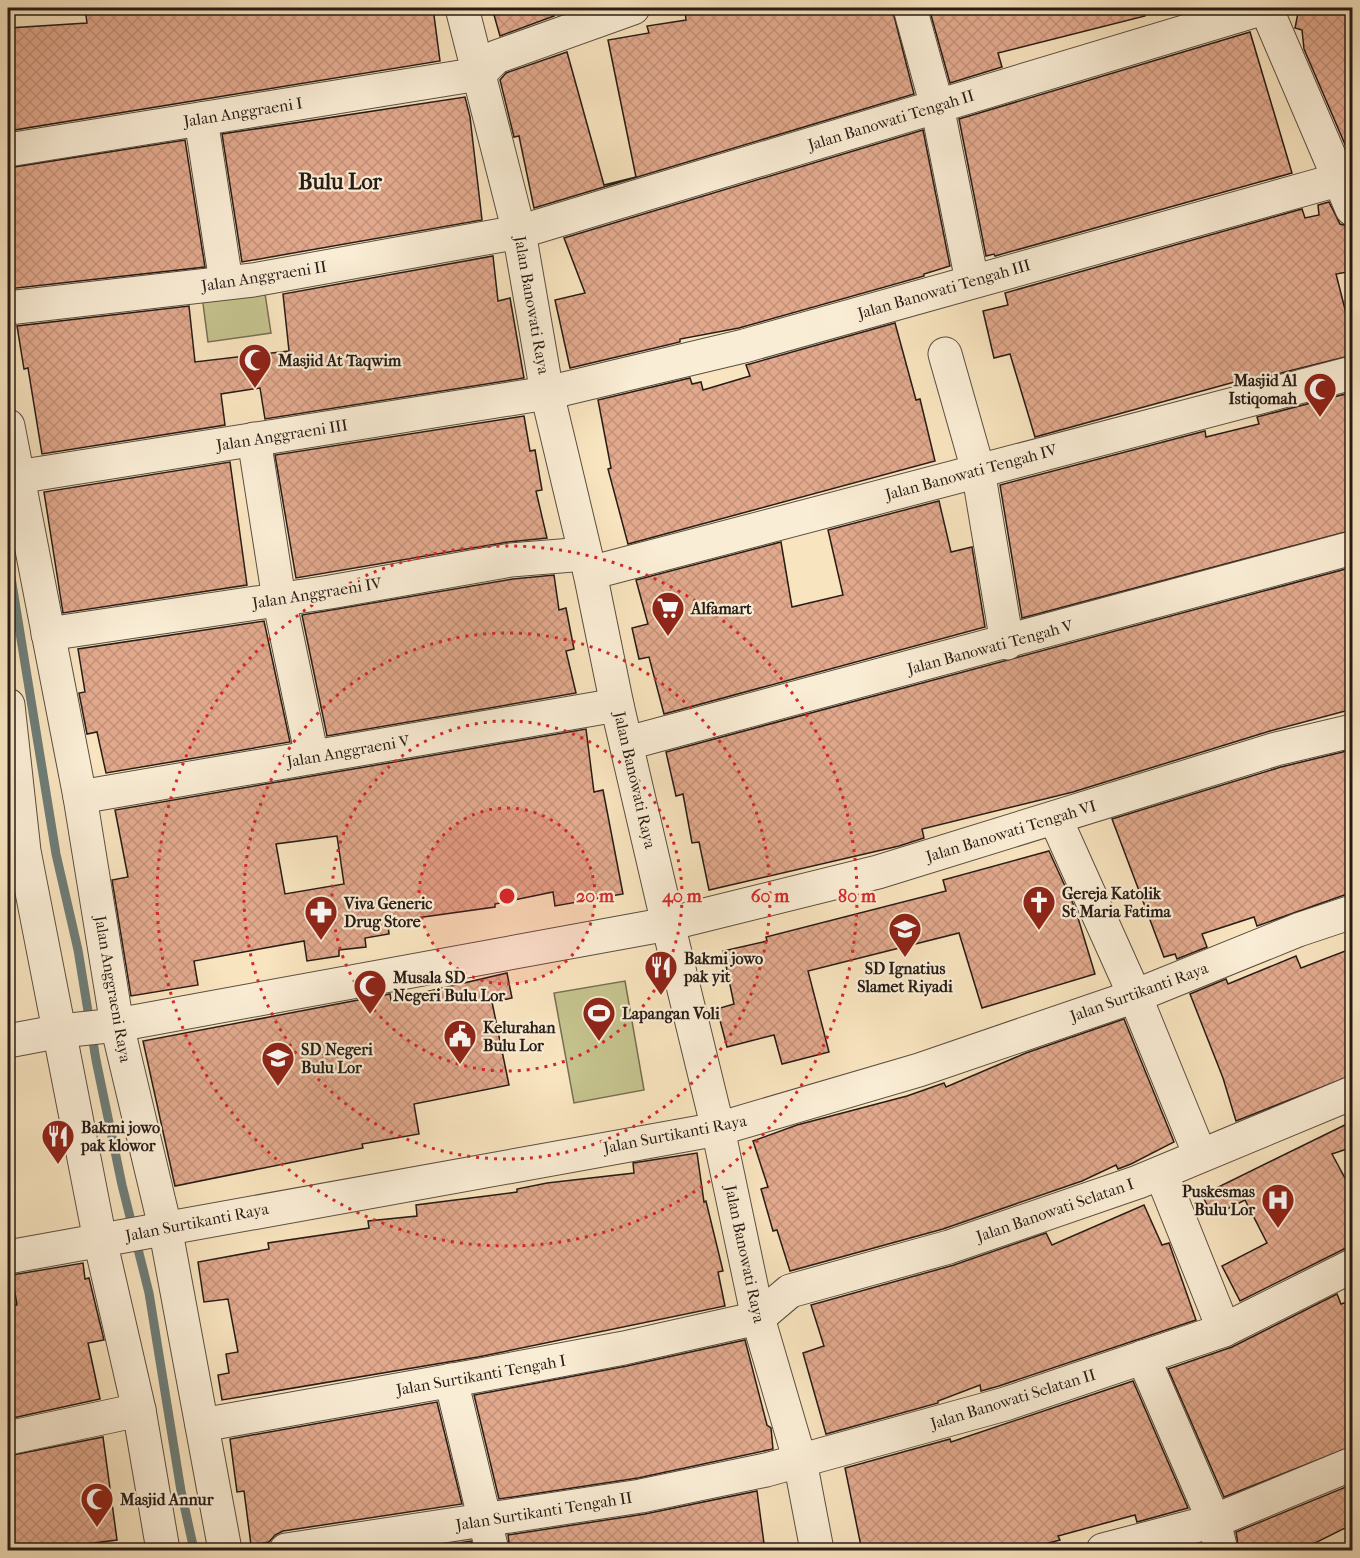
<svg xmlns="http://www.w3.org/2000/svg" width="1360" height="1558" font-family="'IM FELL French Canon',serif">
<defs>
<pattern id="building-cross-hatch" width="8" height="8" patternUnits="userSpaceOnUse" patternTransform="scale(1.5)"><rect width="8" height="8" fill="#e2a98d"/><path d="M0 0l8 8M0 8l8-8" fill="none" stroke="#c29179"/></pattern>
</defs>
<rect width="100%" height="100%" fill="#f8e4bf"/>
<filter id="stains"><feTurbulence type="fractalNoise" baseFrequency=".00333" numOctaves="4"/><feColorMatrix values="0 0 0 0 .2 0 0 0 0 .09 0 0 0 0 .02 0 0 0 .5 -.17"/></filter>
<radialGradient id="worn" r=".72"><stop offset=".6" stop-color="#630" stop-opacity="0"/><stop offset="1" stop-color="#630" stop-opacity=".3"/></radialGradient>
<!-- garden -->
<g fill="#c4c28d" stroke="#766f52" stroke-width="1.5">
<polygon points="264,287 271,333 208,342 202,296"/>
<polygon points="625,981 644,1090 574,1103 554,993"/>
</g>
<g fill="none" stroke-linecap="round" stroke-linejoin="round">
<!-- stream -->
<polyline stroke="#6f7d78" stroke-width="9" points="8,559 56,854 78,950 96,1060 122,1185 149,1293 181,1491 194,1550"/>
</g>
<!-- building -->
<g fill="url(#building-cross-hatch)" stroke="#271c16" stroke-width="1.5" fill-rule="evenodd">
<polygon points="85,8 317,8 318,14 379,8 433,8 440,61 8,131 8,28 87,23"/>
<polygon points="492,8 551,8 554,16 500,36"/>
<polygon points="708,8 892,8 914,94 534,208 519,136 514,137 500,80 506,73 567,52 604,185 636,177 608,40 649,33 647,26 686,20 685,11"/>
<polygon points="929,8 1144,8 1145,16 998,53 1002,67 950,83"/>
<polygon points="1299,8 1353,8 1353,163 1304,49 1302,30 1295,28"/>
<polygon points="1250,32 1292,173 995,256 994,254 986,256 959,119"/>
<polygon points="465,97 470,117 482,220 242,262 222,134"/>
<polygon points="923,130 950,266 924,274 924,276 739,328 680,339 680,342 570,368 555,300 585,293 564,238"/>
<polygon points="185,140 205,267 8,289 8,168"/>
<polygon points="1329,202 1340,224 1353,227 1353,232 1346,233 1353,271 1336,274 1347,317 1353,355 1249,381 1249,378 1035,437 1010,354 994,358 983,311 1008,305 1005,293 1302,209 1305,218 1319,215 1318,205"/>
<polygon points="493,256 498,301 510,298 524,378 265,419 260,388 221,394 225,425 42,454 28,368 24,369 17,326 189,306 195,362 289,351 283,294"/>
<polygon points="895,323 916,400 920,399 935,461 628,544 608,469 611,468 598,400 690,378 692,384 701,382 703,390 750,376 746,365"/>
<polygon points="1353,392 1353,530 1022,618 1000,485 1205,431 1206,437 1259,424 1257,417"/>
<polygon points="524,416 530,451 535,450 542,490 536,491 547,538 508,542 296,578 275,455"/>
<polygon points="230,462 247,585 63,613 44,492"/>
<polygon points="939,501 951,552 972,547 985,627 664,714 649,657 639,659 632,628 648,624 636,580 781,542 792,607 843,595 828,530"/>
<polygon points="1353,567 1353,709 1270,731 1073,792 922,829 924,838 899,846 709,890 699,842 692,843 683,794 676,796 666,752"/>
<polygon points="554,575 559,610 566,608 574,649 566,651 576,693 327,736 302,615 513,579"/>
<polygon points="264,621 290,742 106,773 97,732 87,734 79,693 85,692 78,649"/>
<path d="M586 729 594 792 603 790 623 894 555 906 553 892 495 904V907L409 919 388 925 389 934 365 938 366 947 339 950V956L307 961 304 941 194 961 198 985 131 996 112 880 128 877 115 810ZM337 836 344 884 285 894 276 844Z"/>
<polygon points="1351,750 1353,832 1346,834 1353,865 1353,892 1257,926 1254,917 1202,934 1207,947 1177,959 1175,954 1164,957 1112,819 1281,767"/>
<polygon points="1049,851 1075,908 1095,974 982,1008 959,933 808,971 829,1052 782,1064 774,1035 727,1047 717,1009 734,1004 723,951 767,941 766,937 946,891 943,880"/>
<polygon points="1353,948 1353,1075 1236,1121 1223,1078 1190,994 1226,979 1228,984 1296,956 1301,968"/>
<polygon points="507,973 512,998 492,1002 509,1085 414,1104 419,1134 362,1144 363,1148 175,1186 143,1041 390,994 391,1000"/>
<polygon points="1124,1019 1174,1142 1131,1164 1118,1169 1116,1165 1082,1181 943,1229 790,1271 777,1230 773,1231 761,1189 768,1187 753,1141 797,1125 907,1096 944,1083 946,1087 1026,1053"/>
<polygon points="1353,1121 1353,1147 1332,1154 1353,1193 1353,1247 1344,1249 1240,1301 1222,1266 1267,1243 1245,1200 1213,1216 1202,1195"/>
<polygon points="697,1153 704,1202 706,1201 723,1271 718,1272 725,1306 478,1357 222,1400 218,1375 229,1373 226,1354 238,1352 228,1299 204,1302 198,1262 269,1249 268,1243 369,1228 368,1221 417,1216 416,1205 517,1192 517,1189 547,1183 634,1173 633,1163"/>
<polygon points="1144,1205 1162,1245 1169,1243 1196,1320 999,1386 981,1391 980,1385 938,1401 938,1403 826,1434 803,1353 824,1346 811,1305 954,1265 1046,1233 1052,1245"/>
<polygon points="83,1263 85,1279 89,1278 104,1340 88,1343 100,1399 8,1419 8,1307 17,1305 12,1275"/>
<polygon points="1337,1294 1341,1304 1353,1300 1353,1446 1224,1497 1168,1369 1232,1347"/>
<polygon points="745,1340 767,1425 771,1428 773,1449 638,1478 499,1499 474,1395 627,1366"/>
<polygon points="1133,1381 1188,1508 1137,1522 1135,1515 1058,1536 1060,1540 1019,1551 862,1551 845,1468 950,1439 951,1442"/>
<polygon points="437,1402 462,1504 283,1531 275,1535 269,1542 251,1545 244,1491 237,1492 230,1439"/>
<polygon points="103,1437 117,1540 78,1545 78,1551 8,1551 8,1456"/>
<polygon points="1353,1484 1353,1524 1299,1551 1239,1551 1236,1532"/>
<polygon points="757,1491 765,1551 687,1551 687,1545 657,1551 510,1551 508,1535 645,1514"/>
<polygon points="471,1541 473,1551 407,1551"/>
</g>
<g fill="none" stroke-linecap="round" stroke-linejoin="round">
<defs>
<g id="minor">
<polyline points="462,8 519,232 547,393 590,573 617,705 668,924 718,1129 758,1318 800,1461 817,1550"/>
<polyline points="910,8 937,106 972,281"/>
<polyline points="1266,8 1352,209"/>
<polyline points="201,119 226,282"/>
<polyline points="8,150 479,74 496,57 633,8"/>
<polyline points="8,308 253,280 519,232 1264,8"/>
<polyline points="945,354 978,470 1007,643"/>
<polyline points="8,426 80,797 117,1025 165,1227 225,1550"/>
<polyline points="254,439 279,599 312,757"/>
<polyline points="17,477 547,393 744,346 1341,179"/>
<polyline points="590,573 1352,373"/>
<polyline points="48,634 330,592 511,560 585,554"/>
<polyline points="8,705 24,851 100,1240 139,1410 163,1550"/>
<polyline points="628,743 1352,548"/>
<polyline points="80,797 617,705"/>
<polyline points="1055,818 1135,996 1200,1155"/>
<polyline points="8,1041 61,1031 117,1025 668,924 878,872 1276,749 1352,731"/>
<polyline points="1161,1173 1224,1330"/>
<polyline points="8,1257 718,1129 919,1070 1135,996 1298,930 1352,912"/>
<polyline points="1143,1357 1214,1521 1221,1550"/>
<polyline points="451,1380 492,1550"/>
<polyline points="202,1425 481,1375 624,1348 758,1318 790,1291 949,1247 1138,1182 1352,1093"/>
<polyline points="8,1438 139,1410"/>
<polyline points="286,1550 641,1496 766,1470 1005,1404 1224,1330 1352,1266"/>
<polyline points="1103,1550 1214,1521 1352,1464"/>
</g>
</defs>
<!-- minor casing -->
<use href="#minor" stroke="#5b4e40" stroke-width="35"/>
<!-- minor -->
<use href="#minor" stroke="#faedd5" stroke-width="33"/>
</g>
<!-- distance rings -->
<circle cx="507" cy="896" r="88" fill="#d62828" fill-opacity=".12"/>
<g fill="none" stroke="#d62828" stroke-width="3" stroke-dasharray="3 6">
<circle cx="507" cy="896" r="88"/>
<circle cx="507" cy="896" r="175"/>
<circle cx="507" cy="896" r="263"/>
<circle cx="507" cy="896" r="350"/>
</g>
<!-- icons -->
<defs>
<symbol id="mosque-pin" viewBox="-11 -11 22 30"><path d="M0 17L-7.5 6A9.5 9.5 0 1 1 7.5 6Z" fill="#8f2418" stroke="#faedd5"/><path d="M3.5-4.9A6 6 0 1 0 3.5 4.9A5 5 0 1 1 3.5-4.9Z" fill="#fff"/></symbol>
<symbol id="supermarket-pin" viewBox="-11 -11 22 30"><path d="M0 17L-7.5 6A9.5 9.5 0 1 1 7.5 6Z" fill="#8f2418" stroke="#faedd5"/><path d="M-6-5.5h2.5l.6 2H6L4.5 2H-2.5L-4.4-4H-6ZM-1.5 3.2a1.3 1.3 0 1 0 .1 0ZM3 3.2a1.3 1.3 0 1 0 .1 0Z" fill="#fff"/></symbol>
<symbol id="church-pin" viewBox="-11 -11 22 30"><path d="M0 17L-7.5 6A9.5 9.5 0 1 1 7.5 6Z" fill="#8f2418" stroke="#faedd5"/><path d="M-1.2-6h2.4v3.5h3.3v2.4h-3.3V6h-2.4V-.1h-3.3v-2.4h3.3Z" fill="#fff"/></symbol>
<symbol id="pharmacy-pin" viewBox="-11 -11 22 30"><path d="M0 17L-7.5 6A9.5 9.5 0 1 1 7.5 6Z" fill="#8f2418" stroke="#faedd5"/><path d="M-2-6h4v4h4v4h-4v4h-4v-4h-4v-4h4Z" fill="#fff"/></symbol>
<symbol id="school-pin" viewBox="-11 -11 22 30"><path d="M0 17L-7.5 6A9.5 9.5 0 1 1 7.5 6Z" fill="#8f2418" stroke="#faedd5"/><path d="M0-5L7-2L0 1L-7-2ZM-4 1L0 2.5L4 1V4Q0 6-4 4Z" fill="#fff"/></symbol>
<symbol id="restaurant-pin" viewBox="-11 -11 22 30"><path d="M0 17L-7.5 6A9.5 9.5 0 1 1 7.5 6Z" fill="#8f2418" stroke="#faedd5"/><path d="M-5-6h1v4h1v-4h1v4h1v-4h1v5L-1.5 .5V6h-2V.5L-5-1ZM5-6V6H3V1.5H1.5Q1.5-4 5-6Z" fill="#fff"/></symbol>
<symbol id="stadium-pin" viewBox="-11 -11 22 30"><path d="M0 17L-7.5 6A9.5 9.5 0 1 1 7.5 6Z" fill="#8f2418" stroke="#faedd5"/><path d="M0-5a6.5 5 0 1 0 0 10a6.5 5 0 1 0 0-10ZM-3.5-1.8h7v3.6h-7Z" fill="#fff"/></symbol>
<symbol id="civic-pin" viewBox="-11 -11 22 30"><path d="M0 17L-7.5 6A9.5 9.5 0 1 1 7.5 6Z" fill="#8f2418" stroke="#faedd5"/><path d="M-.6-6.5H3V-4.5H.6V-3L4-1V1h2V6H-6V1h2V-1L-.6-3ZM-1.2 2.5V6h2.4V2.5Z" fill="#fff"/></symbol>
<symbol id="hospital-pin" viewBox="-11 -11 22 30"><path d="M0 17L-7.5 6A9.5 9.5 0 1 1 7.5 6Z" fill="#8f2418" stroke="#faedd5"/><path d="M-5-5h3v3.5h4V-5h3V5h-3V1.5h-4V5h-3Z" fill="#fff"/></symbol>
</defs>
<g fill-rule="evenodd">
<use href="#mosque-pin" x="236" y="341" width="38" height="52"/>
<use href="#mosque-pin" x="1301" y="370" width="38" height="52"/>
<use href="#supermarket-pin" x="649" y="589" width="38" height="52"/>
<use href="#church-pin" x="1020" y="883" width="38" height="52"/>
<use href="#pharmacy-pin" x="302" y="893" width="38" height="52"/>
<use href="#school-pin" x="886" y="910" width="38" height="52"/>
<use href="#restaurant-pin" x="642" y="948" width="38" height="52"/>
<use href="#mosque-pin" x="351" y="967" width="38" height="52"/>
<use href="#stadium-pin" x="580" y="994" width="38" height="52"/>
<use href="#civic-pin" x="441" y="1017" width="38" height="52"/>
<use href="#school-pin" x="259" y="1039" width="38" height="52"/>
<use href="#restaurant-pin" x="39" y="1117" width="38" height="52"/>
<use href="#hospital-pin" x="1259" y="1181" width="38" height="52"/>
<use href="#mosque-pin" x="78" y="1480" width="38" height="52"/>
</g>
<g text-anchor="middle" dominant-baseline="central" stroke-width="4.5" stroke-linejoin="round" paint-order="stroke">
<!-- street labels -->
<g font-size="16" fill="#271c16" stroke="#faedd5">
<text transform="translate(243 112) rotate(-9)">Jalan Anggraeni I</text>
<text transform="translate(891 120) rotate(-17)">Jalan Banowati Tengah II</text>
<text transform="translate(264 276) rotate(-9)">Jalan Anggraeni II</text>
<text transform="translate(944 289) rotate(-16)">Jalan Banowati Tengah III</text>
<text transform="translate(532 305) rotate(80)">Jalan Banowati Raya</text>
<text transform="translate(282 435) rotate(-9)">Jalan Anggraeni III</text>
<text transform="translate(971 472) rotate(-15)">Jalan Banowati Tengah IV</text>
<text transform="translate(317 593) rotate(-9)">Jalan Anggraeni IV</text>
<text transform="translate(990 647) rotate(-15)">Jalan Banowati Tengah V</text>
<text transform="translate(348 751) rotate(-10)">Jalan Anggraeni V</text>
<text transform="translate(635 780) rotate(77)">Jalan Banowati Raya</text>
<text transform="translate(1011 831) rotate(-17)">Jalan Banowati Tengah VI</text>
<text transform="translate(113 989) rotate(80)">Jalan Anggraeni Raya</text>
<text transform="translate(1139 992) rotate(-20)">Jalan Surtikanti Raya</text>
<text transform="translate(675 1134) rotate(-11)">Jalan Surtikanti Raya</text>
<text transform="translate(1055 1210) rotate(-19)">Jalan Banowati Selatan I</text>
<text transform="translate(197 1222) rotate(-11)">Jalan Surtikanti Raya</text>
<text transform="translate(745 1254) rotate(78)">Jalan Banowati Raya</text>
<text transform="translate(481 1375) rotate(-10)">Jalan Surtikanti Tengah I</text>
<text transform="translate(1013 1399) rotate(-17)">Jalan Banowati Selatan II</text>
<text transform="translate(544 1511) rotate(-9)">Jalan Surtikanti Tengah II</text>
</g>
<!-- poi labels -->
<g font-size="16" font-weight="bold" fill="#271c16" stroke="#faedd5" text-anchor="start">
<text x="278" y="360">Masjid At Taqwim</text>
<text x="1297" y="380" text-anchor="end">Masjid Al<tspan x="1297" dy="18">Istiqomah</tspan></text>
<text x="691" y="608">Alfamart</text>
<text x="1062" y="893">Gereja Katolik<tspan x="1062" dy="18">St Maria Fatima</tspan></text>
<text x="344" y="903">Viva Generic<tspan x="344" dy="18">Drug Store</tspan></text>
<text x="684" y="958">Bakmi jowo<tspan x="684" dy="18">pak yit</tspan></text>
<text x="905" y="968" text-anchor="middle">SD Ignatius<tspan x="905" dy="18">Slamet Riyadi</tspan></text>
<text x="393" y="977">Musala SD<tspan x="393" dy="18">Negeri Bulu Lor</tspan></text>
<text x="622" y="1013">Lapangan Voli</text>
<text x="483" y="1027">Kelurahan<tspan x="483" dy="18">Bulu Lor</tspan></text>
<text x="301" y="1049">SD Negeri<tspan x="301" dy="18">Bulu Lor</tspan></text>
<text x="81" y="1127">Bakmi jowo<tspan x="81" dy="18">pak klowor</tspan></text>
<text x="1255" y="1191" text-anchor="end">Puskesmas<tspan x="1255" dy="18">Bulu Lor</tspan></text>
<text x="120" y="1499">Masjid Annur</text>
</g>
<!-- district labels -->
<g font-size="22" font-weight="bold" fill="#271c16" stroke="#faedd5">
<text x="340" y="182">Bulu Lor</text>
</g>
</g>
<circle cx="507" cy="896" r="9" fill="#d62828" stroke="#faedd5" stroke-width="3"/>
<g font-size="18" text-anchor="middle" font-weight="bold" fill="#d62828" stroke="#faedd5" stroke-width="4.5" stroke-linejoin="round" paint-order="stroke">
<text x="595" y="902">20 m</text>
<text x="682" y="902">40 m</text>
<text x="770" y="902">60 m</text>
<text x="857" y="902">80 m</text>
</g>
<!-- margin -->
<rect width="1360" height="1558" fill="none" stroke="#f8e4bf" stroke-width="30"/>
<rect x="9" y="9" width="1342" height="1540" fill="none" stroke="#271c16" stroke-width="3"/>
<rect x="15" y="15" width="1330" height="1528" fill="none" stroke="#271c16" stroke-width="1.5"/>
<rect width="100%" height="100%" filter="url(#stains)"/>
<rect width="100%" height="100%" fill="url(#worn)"/>
</svg>
